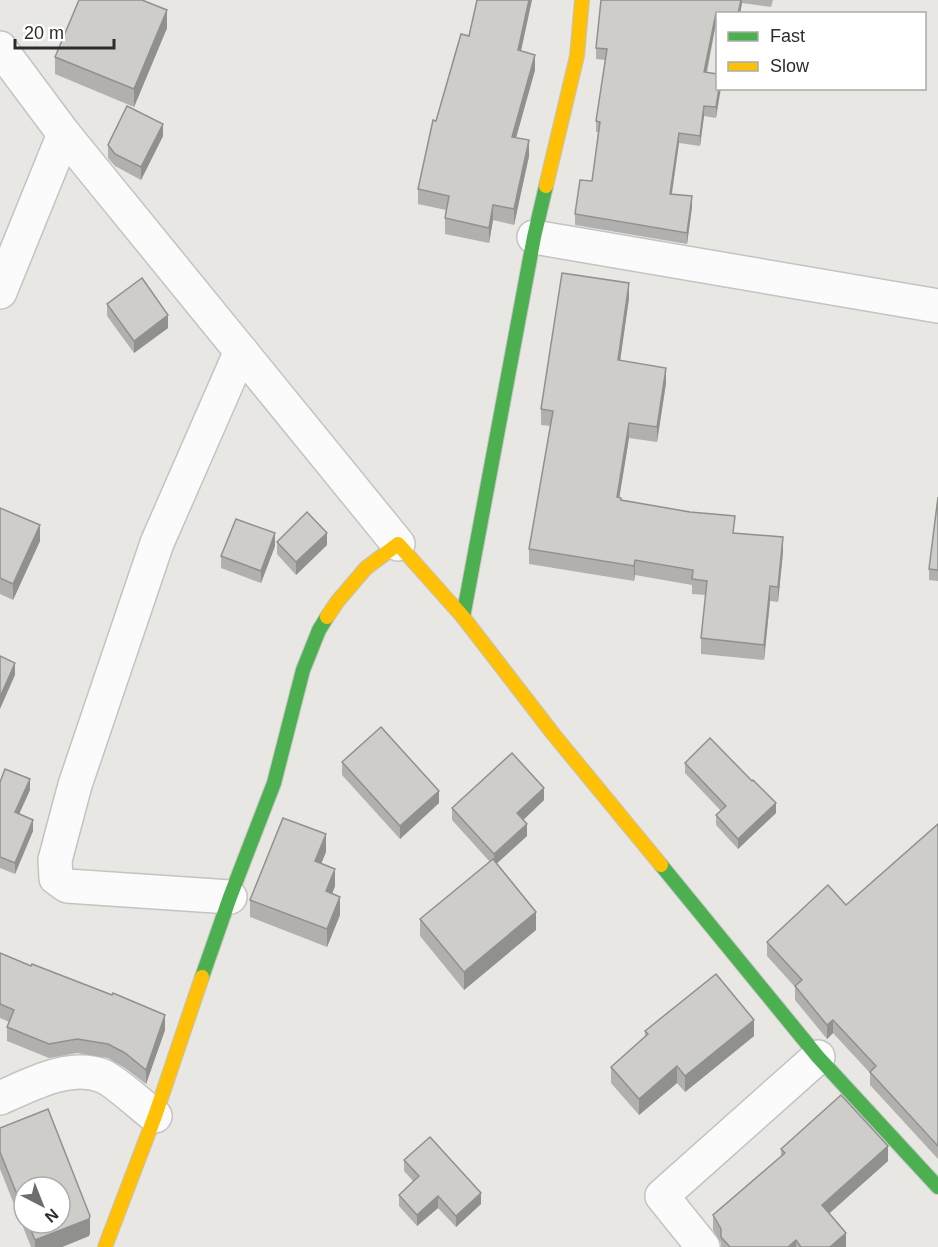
<svg xmlns="http://www.w3.org/2000/svg" width="938" height="1247" font-family="Arial,sans-serif">
<rect width="100%" height="100%" fill="#e9e7e3"/>
<g fill="none" stroke-linecap="round" stroke-linejoin="round">
<defs>
<g id="street">
<polyline points="0,48 64,134 398,544"/>
<polyline points="534,237 938,306"/>
<polyline points="0,292 64,134"/>
<polyline points="230,897 67,886 56,878 55,860 75,785 157,543 241,351"/>
<path d="M0 1098C30 1085 69 1063 103 1076 115 1081 143 1107 155 1116"/>
<polyline points="703,1247 662,1196 818,1057"/>
</g>
<g id="fast">
<polyline points="463,617 534,237 546,186"/>
<polyline points="661,865 818,1057 938,1187"/>
<polyline points="202,977 230,897 274,783 303,670 319,630 327,617"/>
</g>
<g id="slow">
<polyline points="546,186 577,56 582,0"/>
<polyline points="327,617 337,602 366,568 398,544 463,617 554,735 661,865"/>
<polyline points="105,1247 155,1116 202,977"/>
</g>
</defs>
<!-- street casing -->
<use href="#street" stroke="#c4c3c3" stroke-width="36"/>
<!-- fast casing -->
<use href="#fast" stroke="#c4c3c3" stroke-width="16"/>
<!-- slow casing -->
<use href="#slow" stroke="#c4c3c3" stroke-width="16"/>
<!-- street -->
<use href="#street" stroke="#fcfbfb" stroke-width="33"/>
<!-- fast -->
<use href="#fast" stroke="#4caf50" stroke-width="14"/>
<!-- slow -->
<use href="#slow" stroke="#ffc107" stroke-width="14"/>
</g>
<!-- wall -->
<g fill="#b1b0ae" fill-rule="evenodd">
<polygon points="601,0 773,0 771,7 742,3 740,14 717,14 717,24 716,23 707,73 717,74 716,118 704,116 700,146 679,143 672,194 692,207 687,244 575,225 575,214 592,181 598,132 596,132 596,121 605,60 596,59 596,48"/>
<polygon points="167,28 134,107 55,74 55,57"/>
<polygon points="521,51 535,70 516,138 529,156 514,225 493,220 489,243 445,234 445,218 446,210 418,204 418,189 436,121"/>
<polygon points="163,136 141,180 115,166 108,158 108,145"/>
<polygon points="629,298 620,361 666,383 657,442 629,438 619,498 621,500 735,533 783,552 778,602 770,601 764,660 701,654 701,638 706,595 692,594 692,585 635,575 634,581 529,564 529,549 551,426 541,425 541,409"/>
<polygon points="107,304 168,328 134,353 107,316"/>
<polygon points="938,497 938,581 929,580 929,569"/>
<polygon points="0,508 40,541 13,600 0,594"/>
<polygon points="277,542 327,545 296,575 277,554"/>
<polygon points="275,546 261,583 221,568 221,556"/>
<polygon points="342,762 439,803 400,839 342,775"/>
<polygon points="685,763 776,813 738,849 716,825 716,815 721,811 685,773"/>
<polygon points="0,782 30,790 19,814 33,831 15,874 0,868"/>
<polygon points="544,800 523,820 527,836 496,864 536,930 464,990 420,936 420,919 490,862 452,820 452,808"/>
<polygon points="938,824 938,1159 870,1085 870,1073 833,1033 827,1039 795,1000 795,987 767,956 767,942 846,905"/>
<polygon points="326,852 321,863 335,886 332,894 340,915 327,947 250,917 250,900"/>
<polygon points="0,953 165,1030 146,1084 125,1068 108,1058 77,1053 49,1058 7,1041 7,1027 9,1022 0,1018"/>
<polygon points="645,1031 754,1036 685,1092 677,1083 639,1115 611,1083 611,1067 645,1037"/>
<path d="M0 1128 90 1233 89 1236 62 1247H31L0 1169ZM24 1187 60 1223H24Z"/>
<polygon points="781,1149 888,1161 829,1213 846,1247 721,1247 721,1243 713,1230 713,1215 781,1157"/>
<polygon points="404,1160 481,1204 456,1227 438,1208 417,1226 399,1206 399,1195 413,1181 404,1171"/>
</g>
<!-- shaded-wall -->
<g fill="#90908d">
<polygon points="529,0 532,0 518,65 518,50"/>
<polygon points="741,0 742,0 742,3 740,14 738,14"/>
<polygon points="167,10 167,28 134,107 134,89"/>
<polygon points="716,13 716,23 704,83 704,72"/>
<polygon points="535,55 535,70 512,152 512,137"/>
<polygon points="719,88 721,88 716,118 716,107"/>
<polygon points="704,106 704,116 700,146 700,136"/>
<polygon points="163,124 163,136 141,180 141,167"/>
<polygon points="679,133 679,143 670,204 670,194"/>
<polygon points="529,140 529,156 514,225 514,209"/>
<polygon points="692,196 692,207 687,244 687,233"/>
<polygon points="493,205 493,220 489,243 489,228"/>
<polygon points="629,283 629,298 618,375 618,360"/>
<polygon points="168,315 168,328 134,353 134,341"/>
<polygon points="666,368 666,383 657,442 657,427"/>
<polygon points="629,423 629,438 617,512 617,497"/>
<polygon points="40,525 40,541 13,600 13,584"/>
<polygon points="275,533 275,546 261,583 261,571"/>
<polygon points="327,533 327,545 296,575 296,562"/>
<polygon points="783,537 783,552 778,602 778,587"/>
<polygon points="635,560 635,575 634,581 634,566"/>
<polygon points="770,586 770,601 764,660 764,645"/>
<polygon points="15,663 15,675 0,709 0,697"/>
<polygon points="30,779 30,790 15,823 15,812"/>
<polygon points="544,788 544,800 517,826 517,813"/>
<polygon points="439,791 439,803 400,839 400,826"/>
<polygon points="776,803 776,813 738,849 738,839"/>
<polygon points="33,820 33,831 15,874 15,863"/>
<polygon points="527,824 527,836 494,866 494,854"/>
<polygon points="326,834 326,852 315,879 315,861"/>
<polygon points="335,869 335,886 326,909 326,891"/>
<polygon points="340,897 340,915 327,947 327,929"/>
<polygon points="536,912 536,930 464,990 464,972"/>
<polygon points="165,1015 165,1030 146,1084 146,1070"/>
<polygon points="754,1020 754,1036 685,1092 685,1076"/>
<polygon points="833,1020 833,1033 827,1039 827,1025"/>
<polygon points="677,1066 677,1083 639,1115 639,1099"/>
<polygon points="888,1146 888,1161 822,1220 822,1205"/>
<polygon points="481,1193 481,1204 456,1227 456,1216"/>
<polygon points="438,1196 438,1208 417,1226 417,1215"/>
<polygon points="90,1216 90,1233 89,1236 62,1247 35,1247 35,1240"/>
<polygon points="846,1233 846,1247 830,1247"/>
<polygon points="796,1240 796,1247 788,1247"/>
</g>
<!-- building -->
<g fill="#cecdca" stroke="#90908d" stroke-width="1.5">
<polygon points="79,0 142,0 167,10 134,89 55,57"/>
<polygon points="477,0 529,0 518,50 535,55 512,137 529,140 514,209 493,205 489,228 445,218 449,196 418,189 433,120 436,121 461,34 469,36"/>
<polygon points="601,0 741,0 738,14 716,13 704,72 717,74 717,88 719,88 716,107 704,106 700,136 679,133 670,194 692,196 687,233 575,214 580,180 592,181 600,122 596,121 607,49 596,48"/>
<polygon points="127,106 163,124 141,167 115,154 108,145"/>
<polygon points="562,273 629,283 618,360 666,368 657,427 629,423 617,497 621,498 621,500 690,512 735,516 733,533 783,537 778,587 770,586 764,645 701,638 707,581 692,579 693,570 635,560 634,566 529,549 553,411 541,409"/>
<polygon points="142,278 168,315 134,341 107,304"/>
<polygon points="938,497 938,570 929,569"/>
<polygon points="0,508 40,525 13,584 0,578"/>
<polygon points="307,512 327,533 296,562 277,542"/>
<polygon points="236,519 275,533 261,571 221,556"/>
<polygon points="0,656 15,663 0,697"/>
<polygon points="381,727 439,791 400,826 342,762"/>
<polygon points="710,738 752,781 753,780 776,803 738,839 716,815 726,806 685,763"/>
<polygon points="512,753 544,788 517,813 527,824 494,854 452,808"/>
<polygon points="5,769 30,779 15,812 33,820 15,863 0,857 0,782"/>
<polygon points="283,818 326,834 315,861 335,869 326,891 340,897 327,929 250,900"/>
<polygon points="938,824 938,1146 870,1072 876,1066 833,1020 827,1025 795,986 802,980 767,942 828,885 846,905"/>
<polygon points="493,859 536,912 464,972 420,919"/>
<polygon points="0,953 31,966 32,964 112,995 113,993 165,1015 146,1070 125,1053 108,1044 77,1039 49,1044 7,1027 14,1010 0,1004"/>
<polygon points="716,974 754,1020 685,1076 677,1066 639,1099 611,1067 648,1034 645,1031"/>
<polygon points="841,1095 888,1146 822,1205 846,1233 830,1247 801,1247 796,1240 788,1247 730,1247 721,1237 721,1229 713,1215 785,1153 781,1149"/>
<polygon points="48,1109 90,1216 89,1219 35,1240 28,1223 60,1223 60,1187 24,1187 24,1212 0,1152 0,1128"/>
<polygon points="430,1137 481,1193 456,1216 438,1196 417,1215 399,1195 419,1176 404,1160"/>
</g>
<!-- legend -->
<rect x="716" y="12" width="210" height="78" fill="#ffffff" stroke="#ababab" stroke-width="1.5"/>
<rect x="728" y="32" width="30" height="9" fill="#4caf50" stroke="#ababab" stroke-width="1.5"/>
<text x="770" y="42" font-size="18" fill="#2c2c2c">Fast</text>
<rect x="728" y="62" width="30" height="9" fill="#ffc107" stroke="#ababab" stroke-width="1.5"/>
<text x="770" y="72" font-size="18" fill="#2c2c2c">Slow</text>
<!-- north arrow -->
<g transform="translate(42 1205) rotate(138)"><circle r="28" fill="#ffffff" stroke="#ababab" stroke-width="1.5"/>
<path d="M0-4.5L10 22L0 15L-10 22Z" fill="#6e6d6c"/>
<text y="-9" font-size="16" font-weight="bold" text-anchor="middle" fill="#2c2c2c">N</text>
</g>
<!-- scale -->
<path d="M15 39v9h99v-9" fill="none" stroke="#2c2c2c" stroke-width="3"/>
<text x="24" y="39" font-size="18" fill="#2c2c2c" stroke="#ffffff" stroke-width="4.5" paint-order="stroke">20 m</text>
</svg>
